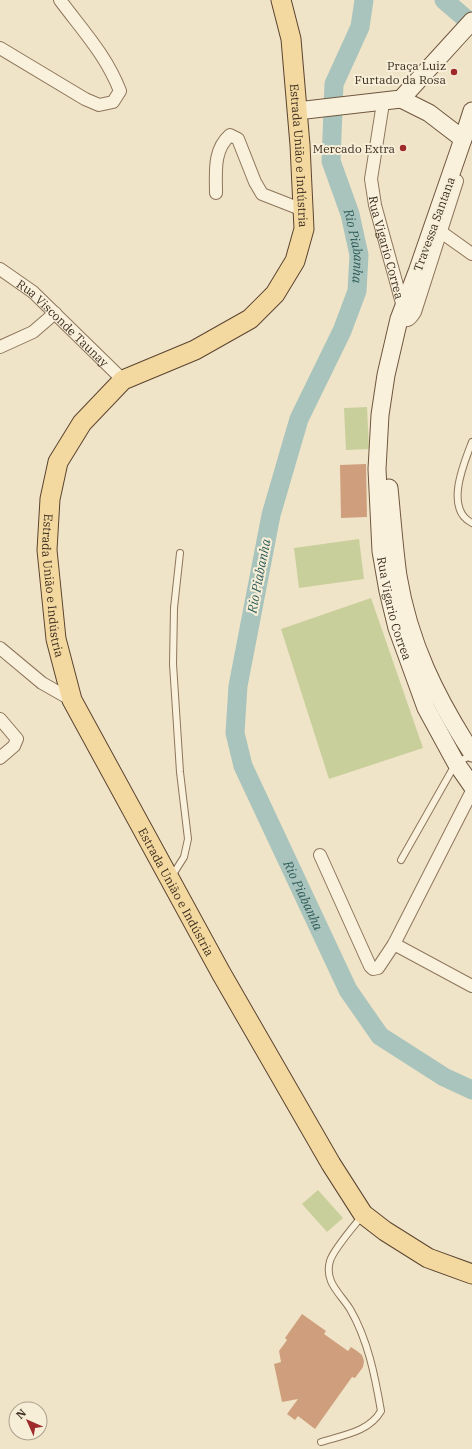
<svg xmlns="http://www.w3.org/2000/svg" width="472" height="1449" font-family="'IBM Plex Serif',serif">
<rect width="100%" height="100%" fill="#f0e4c8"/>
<!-- green -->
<g fill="#c9cf9b">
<polygon points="367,407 369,449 346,450 344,408"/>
<polygon points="359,539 364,579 299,588 294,548"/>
<polygon points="371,598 423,748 329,779 281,629"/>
<polygon points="318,1190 343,1218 327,1232 302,1204"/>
</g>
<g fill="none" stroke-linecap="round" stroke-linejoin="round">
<!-- river -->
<g stroke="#a9c4bc" stroke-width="19">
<path id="s1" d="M364 0 360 27 334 84 331 161 350 214 359 255 357 291 342 331 299 419 271 515 238 686 235 733 243 766 348 990 380 1036 444 1077 472 1090"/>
<polyline points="444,0 472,24"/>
</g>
</g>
<!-- building -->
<g fill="#cf9f7d">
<polygon points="366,464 367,517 341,518 340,465"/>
<polygon points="302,1314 326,1331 324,1334 348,1351 351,1347 357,1351 362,1355 364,1361 363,1367 355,1378 352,1377 315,1429 298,1416 295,1420 287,1414 298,1399 282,1402 274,1364 281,1362 279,1351 287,1340 285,1338"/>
</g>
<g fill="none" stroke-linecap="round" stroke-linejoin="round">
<defs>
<g id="lane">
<path d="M472 442C464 463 444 509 472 523"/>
<polyline points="401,860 456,763 472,755"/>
<polyline points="172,876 184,857 188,839 180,772 173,664 174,608 180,553"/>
<path d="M321 1442C343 1435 369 1432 381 1411 375 1376 368 1340 350 1309 340 1293 324 1282 330 1261 333 1250 354 1226 362 1216"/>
</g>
<g id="street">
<path d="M0 48 85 99 99 105 113 102 120 91C106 55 83 31 60 0"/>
<path id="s2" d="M383 103 371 179 375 205 403 307"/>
<path d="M216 193C216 172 213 150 230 135L238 139 255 182 262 194 303 210"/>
<polyline points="441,232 472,254"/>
<path id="s3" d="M0 269 33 292 123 380"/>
<path d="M399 319C408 322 410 320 415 312L457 181"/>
<polyline points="0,347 33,332 55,313"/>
<polyline points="0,648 42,683 72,700"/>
<polyline points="0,719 17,739 14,746 0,758"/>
<polyline points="320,855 370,966 373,969 378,968 394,944 472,791"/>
<polyline points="394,944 472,986"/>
</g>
<g id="secondary">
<polyline points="401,99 429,113 463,139 472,111"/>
<polyline points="297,111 401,99 472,21"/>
<path id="s4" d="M463 139 417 272 399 319 386 375 380 415 377 469 381 551 388 591 397 628 426 708 456 763 472 786"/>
<path d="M389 488C392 518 394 547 398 576 409 643 436 697 472 753"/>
</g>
<g id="primary">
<path id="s5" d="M281 0 291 39 300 145 304 229 295 261 275 294 250 319 195 350 123 380 82 423 58 462 50 499 47 550 56 639 72 700 221 973 331 1164 363 1214 385 1231 428 1258 472 1274"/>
</g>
</defs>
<!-- lane casing -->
<use href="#lane" stroke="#8d765c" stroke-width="8"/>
<!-- street casing -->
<use href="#street" stroke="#8d765c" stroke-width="14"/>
<!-- secondary casing -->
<use href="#secondary" stroke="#6f573f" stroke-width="19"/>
<!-- primary casing -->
<use href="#primary" stroke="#5b4430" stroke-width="21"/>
<!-- lane -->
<use href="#lane" stroke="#faf1dc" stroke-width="6"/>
<!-- street -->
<use href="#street" stroke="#faf1dc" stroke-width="12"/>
<!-- secondary -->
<use href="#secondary" stroke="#faf1dc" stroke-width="17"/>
<!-- primary -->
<use href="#primary" stroke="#f3d9a0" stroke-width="19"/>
</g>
<!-- markers -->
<g fill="#9e2a2b" stroke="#f7eed8" stroke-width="1.5">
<circle cx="454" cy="72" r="4"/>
<circle cx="403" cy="148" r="4"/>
</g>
<g text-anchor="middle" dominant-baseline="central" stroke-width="4" stroke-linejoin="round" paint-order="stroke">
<!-- poi labels -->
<g font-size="12" fill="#3d2e20" stroke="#f7eed8" text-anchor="end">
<text x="446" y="65">Praça Luiz<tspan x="446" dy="14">Furtado da Rosa</tspan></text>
<text x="395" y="148">Mercado Extra</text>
</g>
<!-- street labels -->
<g font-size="12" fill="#3d2e20" stroke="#f7eed8">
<text stroke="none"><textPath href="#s5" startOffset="157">Estrada União e Indústria</textPath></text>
<text transform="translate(434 224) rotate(-70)">Travessa Santana</text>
<text stroke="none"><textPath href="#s2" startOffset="147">Rua Vigario Correa</textPath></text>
<text stroke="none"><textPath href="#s3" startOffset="83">Rua Visconde Taunay</textPath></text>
<text stroke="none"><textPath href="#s5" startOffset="709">Estrada União e Indústria</textPath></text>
<text stroke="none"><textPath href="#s4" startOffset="484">Rua Vigario Correa</textPath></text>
<text stroke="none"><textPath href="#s5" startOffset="1044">Estrada União e Indústria</textPath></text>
</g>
<!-- water labels -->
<g font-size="13" font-style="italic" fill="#2f5d5a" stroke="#f7eed8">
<text stroke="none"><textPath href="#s1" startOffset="256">Rio Piabanha</textPath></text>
<text transform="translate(259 576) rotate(-79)">Rio Piabanha</text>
<text stroke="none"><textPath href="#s1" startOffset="940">Rio Piabanha</textPath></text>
</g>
</g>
<!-- north arrow -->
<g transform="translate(28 1421) rotate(315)"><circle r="19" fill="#f7eed8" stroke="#ada18e"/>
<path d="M0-3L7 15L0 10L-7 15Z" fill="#9e2a2b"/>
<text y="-6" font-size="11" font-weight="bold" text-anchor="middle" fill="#3d2e20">N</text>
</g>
</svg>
